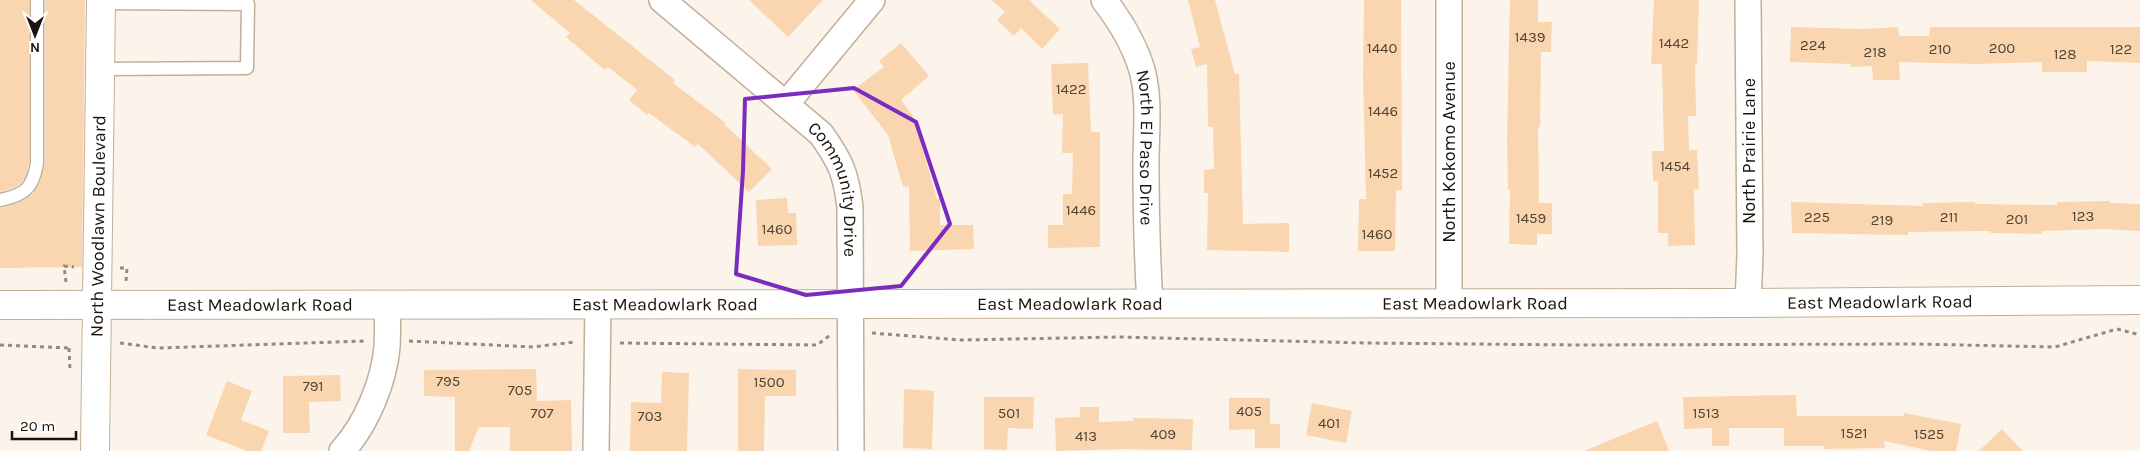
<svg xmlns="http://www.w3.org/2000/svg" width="2140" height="451" font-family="Karla,sans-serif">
<rect width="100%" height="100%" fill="#fcf4eb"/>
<!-- building -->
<g fill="#f9d6b0">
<polygon points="0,0 29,0 29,162 26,176 21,183 13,188 0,192"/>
<polygon points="45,0 85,0 82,267 0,268 0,208 18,203 32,195 40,182 45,164"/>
<polygon points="531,0 574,0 675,80 673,83 726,123 724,124 772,169 749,192 698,144 695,147 649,113 647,115 629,100 637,90 608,67 605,70 566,37 570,33"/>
<polygon points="749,0 823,0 788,37"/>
<polygon points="991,0 1029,0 1060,29 1042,49 1021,28 1014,36 997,20 1005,12"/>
<polygon points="1188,0 1215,0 1235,74 1239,74 1243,224 1289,223 1289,252 1207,250 1208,193 1204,193 1204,170 1214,169 1213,127 1208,127 1207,64 1196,67 1191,49 1200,47"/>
<polygon points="1364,0 1401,0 1402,190 1396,190 1395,251 1358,251 1359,199 1366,199 1363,75"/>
<polygon points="1510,0 1538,0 1538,22 1552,22 1551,52 1541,52 1540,127 1538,127 1539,203 1552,203 1552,234 1537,234 1537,245 1509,244 1510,190 1508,190 1507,140"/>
<polygon points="1654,0 1699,0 1697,65 1695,65 1696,116 1688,116 1689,150 1697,150 1699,189 1694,189 1695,245 1668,246 1668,233 1658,233 1658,181 1653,181 1652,151 1664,151 1662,64 1651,64"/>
<polygon points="1791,27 1864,29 1898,27 1899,36 1929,36 1930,27 2140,27 2140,63 2087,61 2087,72 2042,72 2042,62 1976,64 1899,62 1900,80 1873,80 1872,66 1851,67 1851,64 1790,62"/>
<polygon points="901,43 929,76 901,100 913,116 937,199 940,199 940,225 973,225 974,249 910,251 909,186 903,187 888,135 853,90 884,67 879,61"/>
<polygon points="1088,63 1091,132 1100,132 1100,247 1048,248 1048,225 1063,225 1063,194 1072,194 1073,153 1062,153 1063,114 1053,115 1051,64"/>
<polygon points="787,198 788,213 796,213 797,245 758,246 756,200"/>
<polygon points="2110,201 2110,203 2140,204 2140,231 2106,229 2042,231 2042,234 1990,233 1990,231 1908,232 1908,235 1792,233 1791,202 1923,206 1923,203 1975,202 1975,204 2057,205 2057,202"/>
<polygon points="536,369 537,401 571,400 572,451 510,451 510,427 479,427 469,451 455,451 455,397 424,396 424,370"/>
<polygon points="738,369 796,370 796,396 765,396 764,451 738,451"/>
<polygon points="662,372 689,373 687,451 630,451 631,402 661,403"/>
<polygon points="340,375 341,401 309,402 310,433 283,433 283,376"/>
<polygon points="227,381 252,391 241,420 269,431 261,451 247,451 206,435"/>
<polygon points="904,389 934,391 932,449 903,448"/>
<polygon points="1796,395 1797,416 1904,416 1904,413 1961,424 1956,451 1932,451 1884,441 1885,448 1824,449 1824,446 1784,446 1784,428 1729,428 1729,446 1712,446 1712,428 1684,429 1683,397"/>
<polygon points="984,397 1034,397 1033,429 1008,428 1007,450 984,449"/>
<polygon points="1229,398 1270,398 1270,424 1280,424 1280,448 1255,448 1255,429 1229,430"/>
<polygon points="1312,403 1352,411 1346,443 1306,435"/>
<polygon points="1080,407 1099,407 1099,422 1133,421 1133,418 1193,419 1192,450 1122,449 1056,451 1055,418 1080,417"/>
<polygon points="1657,421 1669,451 1586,451 1586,450"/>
<polygon points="2002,429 2023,451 1979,451"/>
</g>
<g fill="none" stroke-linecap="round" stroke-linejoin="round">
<defs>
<g id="lane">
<polyline points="100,69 247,68 248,4 101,3"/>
<path d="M0 200C25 195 33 188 37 163V0"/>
</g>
<g id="street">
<path id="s1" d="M662 0 821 134C841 162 846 174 850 207L851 451"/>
<path id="s2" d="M1104 0C1121 22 1134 43 1142 70 1150 99 1146 132 1146 162 1146 209 1147 256 1150 303"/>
<polyline points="1449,0 1449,303"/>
<polyline points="786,104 872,0"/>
<polyline points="1748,303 1750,255 1748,0"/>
<path d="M342 451C366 425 384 382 387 347 388 333 387 318 388 304"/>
<polyline points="596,451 598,304"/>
</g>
<g id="secondary">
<path id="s3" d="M0 305 1748 303 2140 300"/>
<path id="s4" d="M95 451 101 0"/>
</g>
</defs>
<!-- lane casing -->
<use href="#lane" stroke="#c2af9a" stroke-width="15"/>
<!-- street casing -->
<use href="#street" stroke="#c2af9a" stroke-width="28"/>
<!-- secondary casing -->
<use href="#secondary" stroke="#c2af9a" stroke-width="30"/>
<!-- path -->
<g stroke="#928b82" stroke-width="3" stroke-dasharray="4 4" stroke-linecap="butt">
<polyline points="120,268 127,268 126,282"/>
<polyline points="66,282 64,266 74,267"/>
<polyline points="872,333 960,340 1119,337 1366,343 1577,345 1915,344 2055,347 2117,329 2140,335"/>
<polyline points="409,341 533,347 574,342"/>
<polyline points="120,343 158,348 365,341"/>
<polyline points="620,343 817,345 829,336"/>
<polyline points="0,345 69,348 71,346"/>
<polyline points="69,348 70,370"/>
</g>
<!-- lane -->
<use href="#lane" stroke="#fff" stroke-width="12"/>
<!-- street -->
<use href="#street" stroke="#fff" stroke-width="25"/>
<!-- secondary -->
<use href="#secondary" stroke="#fff" stroke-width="28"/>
</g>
<!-- marked area -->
<path fill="none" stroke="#7b2cbf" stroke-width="4" stroke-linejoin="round" d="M854 88 916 122 950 224 901 286 806 295 736 274 743 171 745 99Z"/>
<g text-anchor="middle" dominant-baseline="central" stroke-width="4" stroke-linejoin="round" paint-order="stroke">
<!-- number labels -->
<g font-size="15" fill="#514434">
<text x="1530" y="37">1439</text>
<text x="1674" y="43">1442</text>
<text x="1813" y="45">224</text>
<text x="1382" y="48">1440</text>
<text x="2002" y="48">200</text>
<text x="1940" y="49">210</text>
<text x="2121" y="49">122</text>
<text x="1875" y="52">218</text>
<text x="2065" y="54">128</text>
<text x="1071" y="89">1422</text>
<text x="1383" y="111">1446</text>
<text x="1675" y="166">1454</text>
<text x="1383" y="173">1452</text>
<text x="1081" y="210">1446</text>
<text x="2083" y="216">123</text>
<text x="1817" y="217">225</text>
<text x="1949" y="217">211</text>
<text x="1531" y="218">1459</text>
<text x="2017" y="219">201</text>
<text x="1882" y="220">219</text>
<text x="777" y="229">1460</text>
<text x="1377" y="234">1460</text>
<text x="448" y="381">795</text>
<text x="769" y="382">1500</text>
<text x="313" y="386">791</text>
<text x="520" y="390">705</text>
<text x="1249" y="411">405</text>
<text x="542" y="413">707</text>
<text x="1009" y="413">501</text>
<text x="1706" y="413">1513</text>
<text x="650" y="416">703</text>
<text x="1329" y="423">401</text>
<text x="1854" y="433">1521</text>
<text x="1163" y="434">409</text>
<text x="1929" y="434">1525</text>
<text x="1086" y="436">413</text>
</g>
<!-- street labels -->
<g font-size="18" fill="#19130b" stroke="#fff">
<text stroke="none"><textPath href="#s2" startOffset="158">North El Paso Drive</textPath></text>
<text transform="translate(1749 151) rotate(-90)">North Prairie Lane</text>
<text transform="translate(1449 152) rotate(-90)">North Kokomo Avenue</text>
<text stroke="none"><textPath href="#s1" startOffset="266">Community Drive</textPath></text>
<text stroke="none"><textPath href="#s4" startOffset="225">North Woodlawn Boulevard</textPath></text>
<text stroke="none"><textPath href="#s3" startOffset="1880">East Meadowlark Road</textPath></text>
<text stroke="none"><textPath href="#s3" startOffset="1475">East Meadowlark Road</textPath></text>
<text stroke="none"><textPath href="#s3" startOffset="665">East Meadowlark Road</textPath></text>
<text stroke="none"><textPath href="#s3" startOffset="1070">East Meadowlark Road</textPath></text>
<text stroke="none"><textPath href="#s3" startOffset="260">East Meadowlark Road</textPath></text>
</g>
</g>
<!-- north arrow -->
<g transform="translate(35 35) rotate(180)" stroke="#ffffff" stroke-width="4" paint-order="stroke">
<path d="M0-4L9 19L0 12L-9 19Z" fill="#19130b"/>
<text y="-8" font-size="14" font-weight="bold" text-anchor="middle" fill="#19130b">N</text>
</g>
<!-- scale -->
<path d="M12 431v8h64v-8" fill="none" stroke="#19130b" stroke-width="2.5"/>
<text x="20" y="431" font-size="15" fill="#19130b" stroke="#ffffff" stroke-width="4" paint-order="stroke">20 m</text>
</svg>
